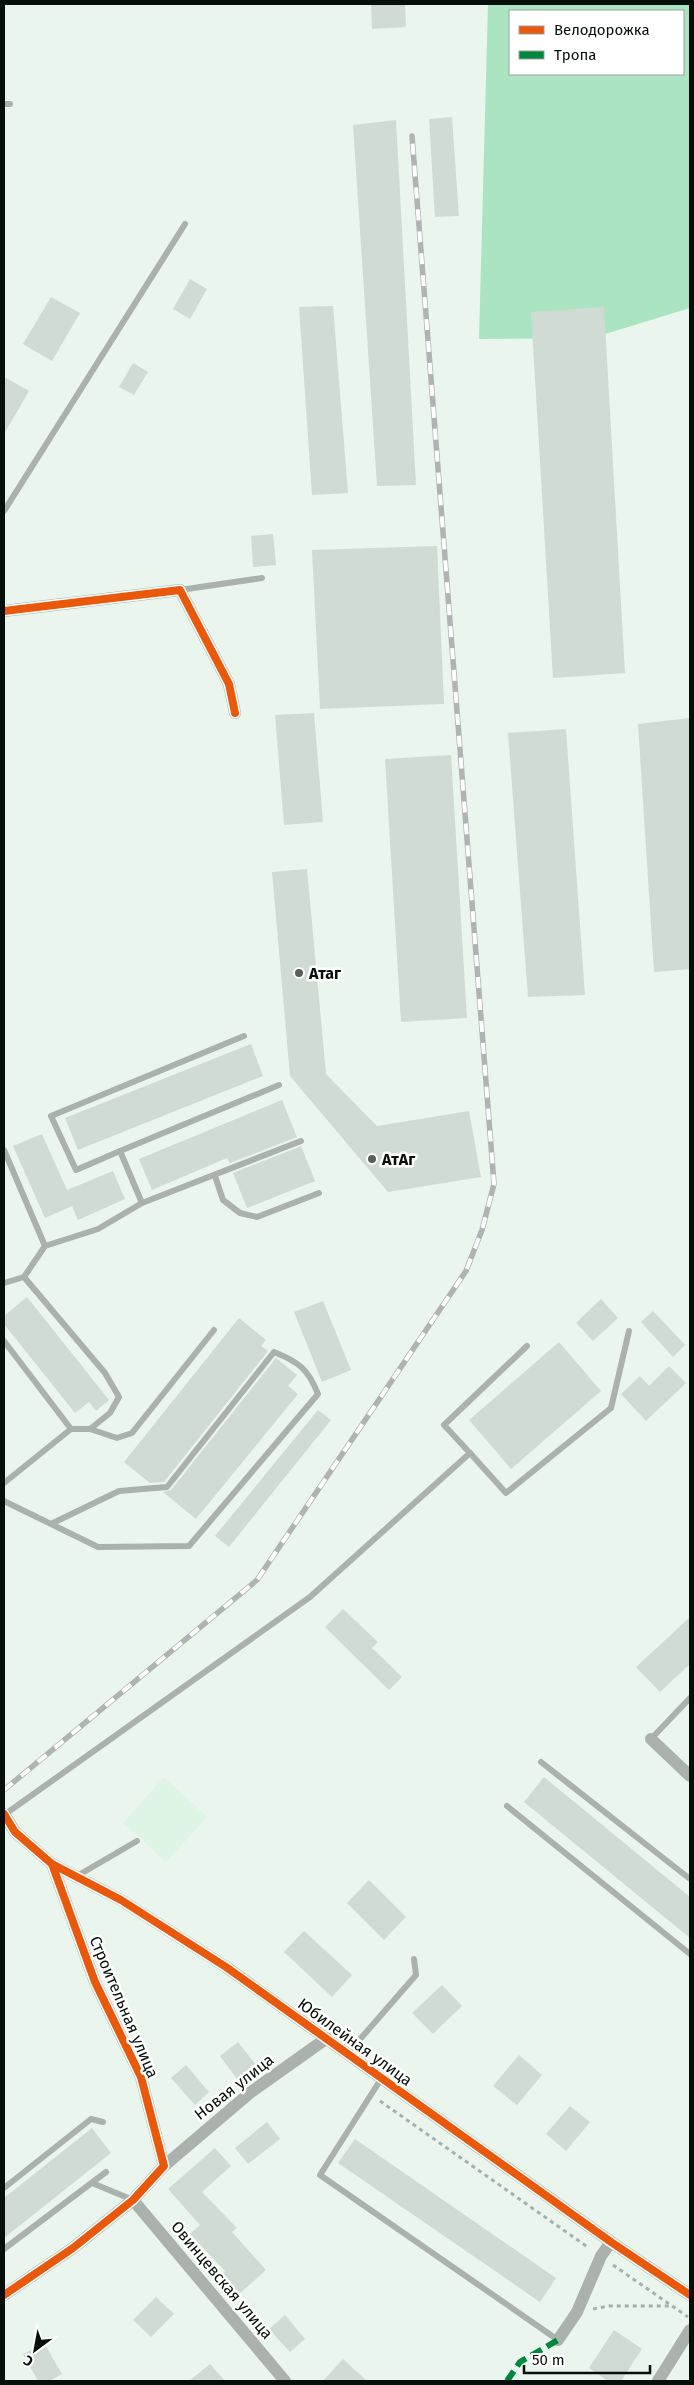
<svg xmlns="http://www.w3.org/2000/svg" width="694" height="2385" font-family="'Fira Sans',sans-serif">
<rect width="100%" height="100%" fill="#e9f5ed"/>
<!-- built -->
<polygon fill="#def5e5" points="164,1777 207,1817 166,1862 123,1823"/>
<!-- forest -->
<path fill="#aae4c0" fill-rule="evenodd" d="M488 4H690V308L592 338 479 339ZM510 11H683V74H510Z"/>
<!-- building -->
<g fill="#d0dbd4">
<polygon points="371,4 405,4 406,27 372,29"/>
<polygon points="452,117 459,216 435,217 429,119"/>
<polygon points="396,120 416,485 377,486 353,125"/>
<polygon points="190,279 207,289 190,319 173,309"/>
<polygon points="51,297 80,313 52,361 23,344"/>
<polygon points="333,306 348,493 312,495 299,307"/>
<polygon points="604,307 625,673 553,678 531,312"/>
<polygon points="133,363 148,372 134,395 119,387"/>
<polygon points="4,377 29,391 4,434"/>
<polygon points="273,534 276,565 253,567 251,536"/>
<polygon points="437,546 444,704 320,709 312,550"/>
<polygon points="314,713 323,822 284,825 275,715"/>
<polygon points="690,718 690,969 654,972 638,724"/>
<polygon points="566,729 585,995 528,997 508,733"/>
<polygon points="451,755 467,1018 401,1022 385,759"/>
<polygon points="307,869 326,1074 377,1126 469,1111 481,1177 388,1192 290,1076 272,872"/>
<polygon points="251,1044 263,1076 78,1150 65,1118"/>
<polygon points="282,1100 297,1137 230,1163 227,1158 152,1190 139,1159"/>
<polygon points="42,1134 67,1190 113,1171 125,1199 78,1220 72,1206 45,1218 13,1146"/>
<polygon points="301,1146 315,1181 247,1208 233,1173"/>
<polygon points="27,1297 109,1400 96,1411 89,1402 75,1413 4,1324 4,1316"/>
<polygon points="601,1299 618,1318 593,1341 576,1323"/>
<polygon points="323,1301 351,1370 322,1382 294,1312"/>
<polygon points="653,1311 685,1345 673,1357 641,1322"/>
<polygon points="239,1318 266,1340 261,1346 268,1351 164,1482 150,1483 124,1462"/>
<polygon points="559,1342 601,1391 511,1469 469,1420"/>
<polygon points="276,1358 297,1375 288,1386 298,1394 196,1519 163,1492 171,1490"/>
<polygon points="669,1366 686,1383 646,1421 621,1394 640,1376 649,1386"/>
<polygon points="318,1410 331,1420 229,1547 215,1536"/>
<polygon points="343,1609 378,1642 372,1648 402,1677 389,1690 325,1627"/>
<polygon points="690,1617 690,1664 660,1692 636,1667"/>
<polygon points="544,1777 690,1897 690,1938 524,1802"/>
<polygon points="369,1880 406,1917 384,1940 347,1903"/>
<polygon points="304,1931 352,1975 332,1997 284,1952"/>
<polygon points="442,1985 462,2006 433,2034 412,2013"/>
<polygon points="238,2042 256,2065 237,2079 220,2056"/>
<polygon points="519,2055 542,2075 517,2105 493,2086"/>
<polygon points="186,2065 209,2092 195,2105 171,2078"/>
<polygon points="570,2106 590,2122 566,2151 546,2134"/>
<polygon points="267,2122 280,2139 248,2164 235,2148"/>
<polygon points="92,2128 111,2153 4,2238 4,2198"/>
<polygon points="355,2139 556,2278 540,2302 338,2163"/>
<polygon points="215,2148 231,2166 202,2192 237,2228 232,2232 266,2270 238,2295 221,2276 225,2271 190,2234 200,2225 168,2189"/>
<polygon points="156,2297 174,2314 151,2337 133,2320"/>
<polygon points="285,2315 305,2339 290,2352 269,2329"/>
<polygon points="614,2330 642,2349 621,2381 608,2381 589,2368"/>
<polygon points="44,2343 62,2374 49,2381 38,2381 23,2354"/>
<polygon points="343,2359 367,2381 323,2381"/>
<polygon points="210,2364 225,2381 189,2381"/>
</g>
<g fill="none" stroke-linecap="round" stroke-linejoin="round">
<!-- path -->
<g stroke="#a8afac" stroke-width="3" stroke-dasharray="4 4" stroke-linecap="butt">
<polyline points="380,2101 589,2248"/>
<polyline points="613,2265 688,2317"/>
<polyline points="593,2309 609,2306 672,2306"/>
</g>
<!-- service -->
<g stroke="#abb1ac" stroke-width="6">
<polyline points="4,104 10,104"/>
<polyline points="4,511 185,224"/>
<polyline points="180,590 262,578"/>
<polyline points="4,1150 45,1246"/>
<polyline points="120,1151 279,1085"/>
<polyline points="215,1176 223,1200 240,1213 257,1217 319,1193"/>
<polyline points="142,1203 301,1141"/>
<polyline points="24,1277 45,1246 98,1229 142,1203 120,1151 76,1170 51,1116 244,1036"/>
<polyline points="4,1283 24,1277 105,1373 119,1397 110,1413 90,1429"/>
<polyline points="4,1341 71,1429"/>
<polyline points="470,1453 506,1493 611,1408 629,1331"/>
<polyline points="4,1483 71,1429 90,1429 117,1438 132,1433 214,1330"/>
<path d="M4 1501 98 1547 189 1546 318 1394C308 1369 299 1362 274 1352L167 1487 119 1491 51 1524"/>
<polyline points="651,1739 690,1698"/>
<polyline points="541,1762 690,1879"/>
<polyline points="507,1806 690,1954"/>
<polyline points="4,1815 310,1597 470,1453 444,1425 527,1346"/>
<polyline points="77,1876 137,1841"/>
<polyline points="348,2053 416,1975 414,1959"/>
<polyline points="381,2079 320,2175 558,2340"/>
<polyline points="92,2183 133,2200"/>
<polyline points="4,2188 91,2119 103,2122"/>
<polyline points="4,2249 106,2172"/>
</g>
<!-- minor -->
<g stroke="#abb1ac" stroke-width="12">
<polyline points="4,611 180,590 229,684 235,713"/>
<polyline points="651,1739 690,1776"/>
<polyline points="4,1814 15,1832 52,1864 121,1900 226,1967 611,2242 690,2295"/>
<polyline points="164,2166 251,2092 327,2038"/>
<polyline points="133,2200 285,2381"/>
<polyline points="4,2295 73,2248 133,2200 164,2166 141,2077 95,1982 52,1864"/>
<polyline points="558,2340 577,2312 601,2256 611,2242"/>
<polyline points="658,2381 690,2330"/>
</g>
<defs>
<polyline id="rail" points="4,1790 257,1580 466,1271 482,1230 494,1184 412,136"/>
</defs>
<!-- rail casing -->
<use href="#rail" stroke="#aeb4b0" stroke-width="5.5"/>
<!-- rail -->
<use href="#rail" stroke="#fff" stroke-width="4" stroke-dasharray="11" stroke-linecap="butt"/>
<!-- quiet -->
<polyline stroke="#00873e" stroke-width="6" stroke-dasharray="12 6" stroke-linecap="butt" points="507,2381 520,2362 558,2340"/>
<defs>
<g id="cycleway">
<polyline points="4,611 180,590 229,684 235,713"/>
<polyline points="4,1814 15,1832 52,1864 121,1900 226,1967 611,2242 690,2295"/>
<polyline points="4,2295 73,2248 133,2200 164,2166 141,2077 95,1982 52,1864"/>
</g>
</defs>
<!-- cycleway casing -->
<use href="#cycleway" stroke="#fff" stroke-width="11"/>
<!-- cycleway -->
<use href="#cycleway" stroke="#e8590c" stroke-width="8"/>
</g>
<!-- markers -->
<g fill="#566059" stroke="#fff" stroke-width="2">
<circle cx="299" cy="973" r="5"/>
<circle cx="372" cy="1159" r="5"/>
</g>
<g text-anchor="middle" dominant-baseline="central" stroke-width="5" stroke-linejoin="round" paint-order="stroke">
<!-- poi labels -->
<g font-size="16" font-weight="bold" fill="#070f0a" stroke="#fff" text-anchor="start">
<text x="309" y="973">Атаг</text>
<text x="382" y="1159">АтАг</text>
</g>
<!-- street labels -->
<g font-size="16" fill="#070f0a" stroke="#fff">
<text transform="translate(124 2007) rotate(67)">Строительная улица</text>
<text transform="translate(355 2042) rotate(36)">Юбилейная улица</text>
<text transform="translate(234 2087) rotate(-38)">Новая улица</text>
<text transform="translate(222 2280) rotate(50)">Овинцевская улица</text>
</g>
</g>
<!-- border -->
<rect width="694" height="2385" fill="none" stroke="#070f0a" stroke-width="10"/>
<!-- legend -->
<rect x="509" y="10" width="175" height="65" fill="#ffffff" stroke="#9c9f9d"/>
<rect x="519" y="26" width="25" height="8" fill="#e8590c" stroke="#9c9f9d"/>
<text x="554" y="35" font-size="15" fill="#070f0a">Велодорожка</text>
<rect x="519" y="51" width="25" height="8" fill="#00873e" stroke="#9c9f9d"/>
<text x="554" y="60" font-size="15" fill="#070f0a">Тропа</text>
<!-- north arrow -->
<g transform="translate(35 2350) rotate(212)" stroke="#ffffff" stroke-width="4" paint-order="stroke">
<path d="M0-4L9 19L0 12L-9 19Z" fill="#070f0a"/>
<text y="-8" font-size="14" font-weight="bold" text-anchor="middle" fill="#070f0a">С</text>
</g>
<!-- scale -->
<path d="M524 2365v8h126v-8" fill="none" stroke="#070f0a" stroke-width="2.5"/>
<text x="532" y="2365" font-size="15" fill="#070f0a" stroke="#ffffff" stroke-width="4" paint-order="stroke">50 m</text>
</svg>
